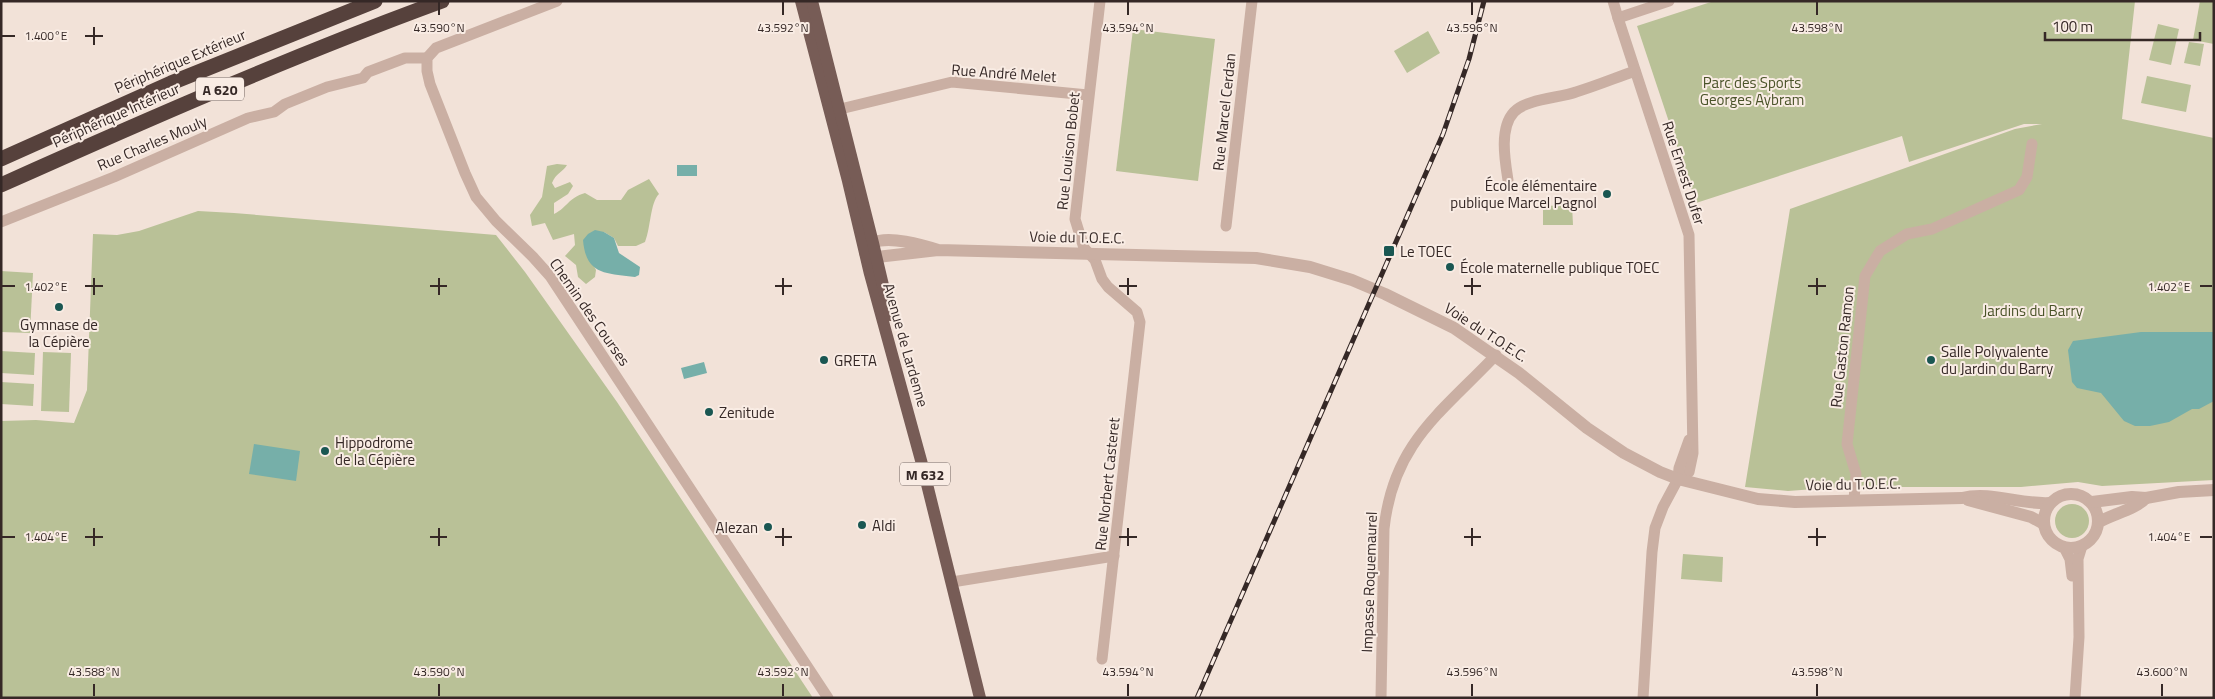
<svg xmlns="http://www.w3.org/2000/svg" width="2215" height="699" font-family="'Titillium Web',sans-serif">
<rect width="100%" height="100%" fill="#f2e2d8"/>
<!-- green -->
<g fill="#b9c197">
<polygon points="1714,1 2135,1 2122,119 2214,138 2214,480 2102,486 2078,482 2021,487 1841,487 1788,491 1745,487 1790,209 2015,129 2042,124 2024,124 1909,162 1902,136 1696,203 1637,26"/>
<polygon points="2200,1 2214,1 2214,44 2193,40"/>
<polygon points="2158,24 2179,29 2171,65 2149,60"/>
<polygon points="1133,29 1215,39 1198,181 1116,171"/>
<polygon points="1428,31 1440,53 1407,73 1394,51"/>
<polygon points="2189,42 2204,44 2200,66 2184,63"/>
<polygon points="2147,76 2191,85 2186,112 2141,103"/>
<path d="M557 164 567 165C562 173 556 173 552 183L555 188 570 182 573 186 568 194 554 203V214C568 207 568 198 585 193L597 200H621L628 190 649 179 659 194C650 203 651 227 645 242L636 246H618L614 238 604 232 594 266 596 270 595 277 586 284 578 277 576 265 565 256 575 245 574 234 553 240 545 223 532 226 530 215 542 197 547 166Z"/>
<polygon points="1572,205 1573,225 1543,225 1543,206"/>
<polygon points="198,211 234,213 496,235 525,272 617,402 813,698 1,698 1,421 36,420 74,423 87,390 93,234 117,235 139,231"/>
<polygon points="1,271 33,273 30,333 1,332"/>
<polygon points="1,351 35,353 34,375 1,373"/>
<polygon points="43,352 71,353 69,412 41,411"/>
<polygon points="1,382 34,384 33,406 1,404"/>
<circle cx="2072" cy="521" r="17"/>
<polygon points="1683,554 1723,557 1722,582 1681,579"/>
</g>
<!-- water -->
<g fill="#76afa9">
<rect x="677" y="165" width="20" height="11"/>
<path d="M595 230 604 232 614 238 619 253 640 267 639 275 635 277C607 273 586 276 583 240L588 234Z"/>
<polygon points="2141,332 2214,332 2214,401 2199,409 2192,409 2169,422 2150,426 2135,426 2124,421 2101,393 2077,388 2072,382 2068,350 2073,341"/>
<polygon points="704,362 707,373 684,379 681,368"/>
<polygon points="254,444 300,451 296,481 249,474"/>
</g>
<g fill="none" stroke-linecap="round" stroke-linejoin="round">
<!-- minor -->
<g stroke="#caafa3" stroke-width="11">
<polyline points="557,1 436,48 427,58 427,71 430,84 465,173 476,197 496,221 533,257 550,276 828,698"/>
<polyline points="1100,1 1075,219 1084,248 1095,260 1102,279 1108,287 1137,312 1140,322 1102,659"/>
<polyline points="1613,1 1618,18 1669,1"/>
<polyline points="1618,18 1689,235 1693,453 1689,472 1678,479"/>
<polyline points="832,111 952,82 1088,95"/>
<path d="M1508 180C1505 161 1499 128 1514 112 1526 99 1559 98 1576 92 1596 86 1615 78 1635 71"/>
<polyline points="1,222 114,177 248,118 274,112 285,104 327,87 363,78 368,72 405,58 427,58"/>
<polyline points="1226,226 1252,1"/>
<polyline points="1854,500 1856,474 1847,444 1865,276 1880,251 1907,234 1932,229 2019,190 2027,177 2032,144"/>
<polyline points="2064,547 2070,559 2072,576"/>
<polyline points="952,582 1114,556"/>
<path d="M1381 698 1384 529C1393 443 1441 413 1496 355"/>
<polyline points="1643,698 1652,552 1655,528 1663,507 1678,479 1679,468 1689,440"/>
<polyline points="2075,698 2079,637 2078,559 2082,546"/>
</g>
<!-- tertiary -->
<g stroke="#caafa3" stroke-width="12">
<path d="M938 250C923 245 888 235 873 243 871 245 868 250 865 253L877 257 938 250 1256 258 1310 267 1352 280 1385 294 1454 328 1519 373 1587 428 1624 453 1660 472 1678 479 1758 499 1795 502 1962 498C1991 491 2021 505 2050 503"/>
<circle cx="2071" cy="521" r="27"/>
<polyline points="1968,500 2031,517 2044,524"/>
<polyline points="2092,502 2132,497 2146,498 2179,492 2214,490"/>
<path d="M2099 522C2113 514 2136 509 2146 498"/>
</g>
<!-- primary -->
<g stroke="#775c56" stroke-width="12">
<polyline points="801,1 848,181 870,274 922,464 980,698"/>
<polyline points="812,1 873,243 890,315"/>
</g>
<!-- motorway -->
<g stroke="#56413c" stroke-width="15">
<polyline points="1,159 171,83 375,1"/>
<path d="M1 185C146 120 292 56 442 1"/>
</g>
<defs>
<polyline id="rail" points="1197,698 1443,134 1469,59 1484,1"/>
</defs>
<!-- rail casing -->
<use href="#rail" stroke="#352826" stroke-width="5"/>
<!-- rail -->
<use href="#rail" stroke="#f9ece4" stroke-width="3" stroke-dasharray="9" stroke-linecap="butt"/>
</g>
<!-- ticks -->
<path fill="none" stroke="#352826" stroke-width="2" d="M439 2V15M783 2V15M1128 2V15M1472 2V15M1817 2V15M94 27V45M2 36H15M85 36H103M94 278V295M439 278V295M783 278V295M1128 278V295M1472 278V295M1817 278V295M2 286H15M85 286H103M430 286H447M775 286H792M1119 286H1137M1464 286H1481M1808 286H1826M2200 286H2212M94 528V546M439 528V546M783 528V546M1128 528V546M1472 528V546M1817 528V546M2 537H15M85 537H103M430 537H447M775 537H792M1119 537H1137M1464 537H1481M1808 537H1826M2200 537H2212M94 684V696M439 684V696M783 684V696M1128 684V696M1472 684V696M1817 684V696M2162 684V696"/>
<!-- markers -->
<g fill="#1a5752" stroke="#f9ece4" stroke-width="2">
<circle cx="1607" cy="194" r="5"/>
<rect x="1383" y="245" width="12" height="12" rx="2.5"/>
<circle cx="1450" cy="267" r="5"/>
<circle cx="59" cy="307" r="5"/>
<circle cx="824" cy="360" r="5"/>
<circle cx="1931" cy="360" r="5"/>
<circle cx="709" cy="412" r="5"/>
<circle cx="325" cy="451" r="5"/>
<circle cx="862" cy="525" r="5"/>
<circle cx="768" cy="527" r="5"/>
</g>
<g text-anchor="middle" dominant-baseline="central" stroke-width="4" stroke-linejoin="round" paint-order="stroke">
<!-- shield labels -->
<g fill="#f9ece4" stroke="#70635f" stroke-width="1">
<rect x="196" y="77.5" width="48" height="23" rx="4"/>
<rect x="900" y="462.5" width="50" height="23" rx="4"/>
</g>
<g font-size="14" font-weight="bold" fill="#352826">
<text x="220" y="89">A 620</text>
<text x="925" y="474">M 632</text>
</g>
<!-- street labels -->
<g font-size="15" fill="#352826" stroke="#f9ece4">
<text transform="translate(180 61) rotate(-23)">Périphérique Extérieur</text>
<text transform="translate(1004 73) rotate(4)">Rue André Melet</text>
<text transform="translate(1224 112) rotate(-84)">Rue Marcel Cerdan</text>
<text transform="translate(116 115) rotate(-24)">Périphérique Intérieur</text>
<text transform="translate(152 143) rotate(-23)">Rue Charles Mouly</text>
<text transform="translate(1068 151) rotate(-84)">Rue Louison Bobet</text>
<text transform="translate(1684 173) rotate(72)">Rue Ernest Dufer</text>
<text transform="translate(1077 237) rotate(1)">Voie du T.O.E.C.</text>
<text transform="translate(590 312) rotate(55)">Chemin des Courses</text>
<text transform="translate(1486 332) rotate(33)">Voie du T.O.E.C.</text>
<text transform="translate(906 345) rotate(74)">Avenue de Lardenne</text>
<text transform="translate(1842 347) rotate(-84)">Rue Gaston Ramon</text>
<text transform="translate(1107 484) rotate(-84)">Rue Norbert Casteret</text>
<text transform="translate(1853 484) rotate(-1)">Voie du T.O.E.C.</text>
<text transform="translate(1369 582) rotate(-88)">Impasse Roquemaurel</text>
</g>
<!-- park labels -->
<g font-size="15" fill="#4a5329" stroke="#f9ece4">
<text x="1752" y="82">Parc des Sports<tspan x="1752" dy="17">Georges Aybram</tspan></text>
<text x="2033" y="310">Jardins du Barry</text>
</g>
<!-- poi labels -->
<g font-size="15" fill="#352826" stroke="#f9ece4" text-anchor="start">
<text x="1597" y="185" text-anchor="end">École élémentaire<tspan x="1597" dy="17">publique Marcel Pagnol</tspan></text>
<text x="1400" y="251">Le TOEC</text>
<text x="1460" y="267">École maternelle publique TOEC</text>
<text x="59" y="324" text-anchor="middle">Gymnase de<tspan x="59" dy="17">la Cépière</tspan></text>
<text x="1941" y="351">Salle Polyvalente<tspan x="1941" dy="17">du Jardin du Barry</tspan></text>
<text x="834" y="360">GRETA</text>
<text x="719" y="412">Zenitude</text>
<text x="335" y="442">Hippodrome<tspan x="335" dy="17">de la Cépière</tspan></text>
<text x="872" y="525">Aldi</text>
<text x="758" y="527" text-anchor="end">Alezan</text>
</g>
</g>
<g font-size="12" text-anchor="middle" fill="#352826" stroke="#f9ece4" stroke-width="4" stroke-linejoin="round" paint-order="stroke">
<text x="439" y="32">43.590°N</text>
<text x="783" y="32">43.592°N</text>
<text x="1128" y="32">43.594°N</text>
<text x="1472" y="32">43.596°N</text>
<text x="1817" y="32">43.598°N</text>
<text x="46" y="40">1.400°E</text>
<text x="2169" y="291">1.402°E</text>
<text x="46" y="291">1.402°E</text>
<text x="2169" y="541">1.404°E</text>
<text x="46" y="541">1.404°E</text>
<text x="94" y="676">43.588°N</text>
<text x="439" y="676">43.590°N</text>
<text x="783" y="676">43.592°N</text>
<text x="1128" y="676">43.594°N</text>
<text x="1472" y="676">43.596°N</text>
<text x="1817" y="676">43.598°N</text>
<text x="2162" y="676">43.600°N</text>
</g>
<!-- border -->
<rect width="2215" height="699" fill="none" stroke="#352826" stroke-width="5"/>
<!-- scale -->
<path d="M2045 32v8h155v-8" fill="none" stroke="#352826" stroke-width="2.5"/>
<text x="2052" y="32" font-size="15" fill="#352826" stroke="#f9ece4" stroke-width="4" paint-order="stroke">100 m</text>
</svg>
